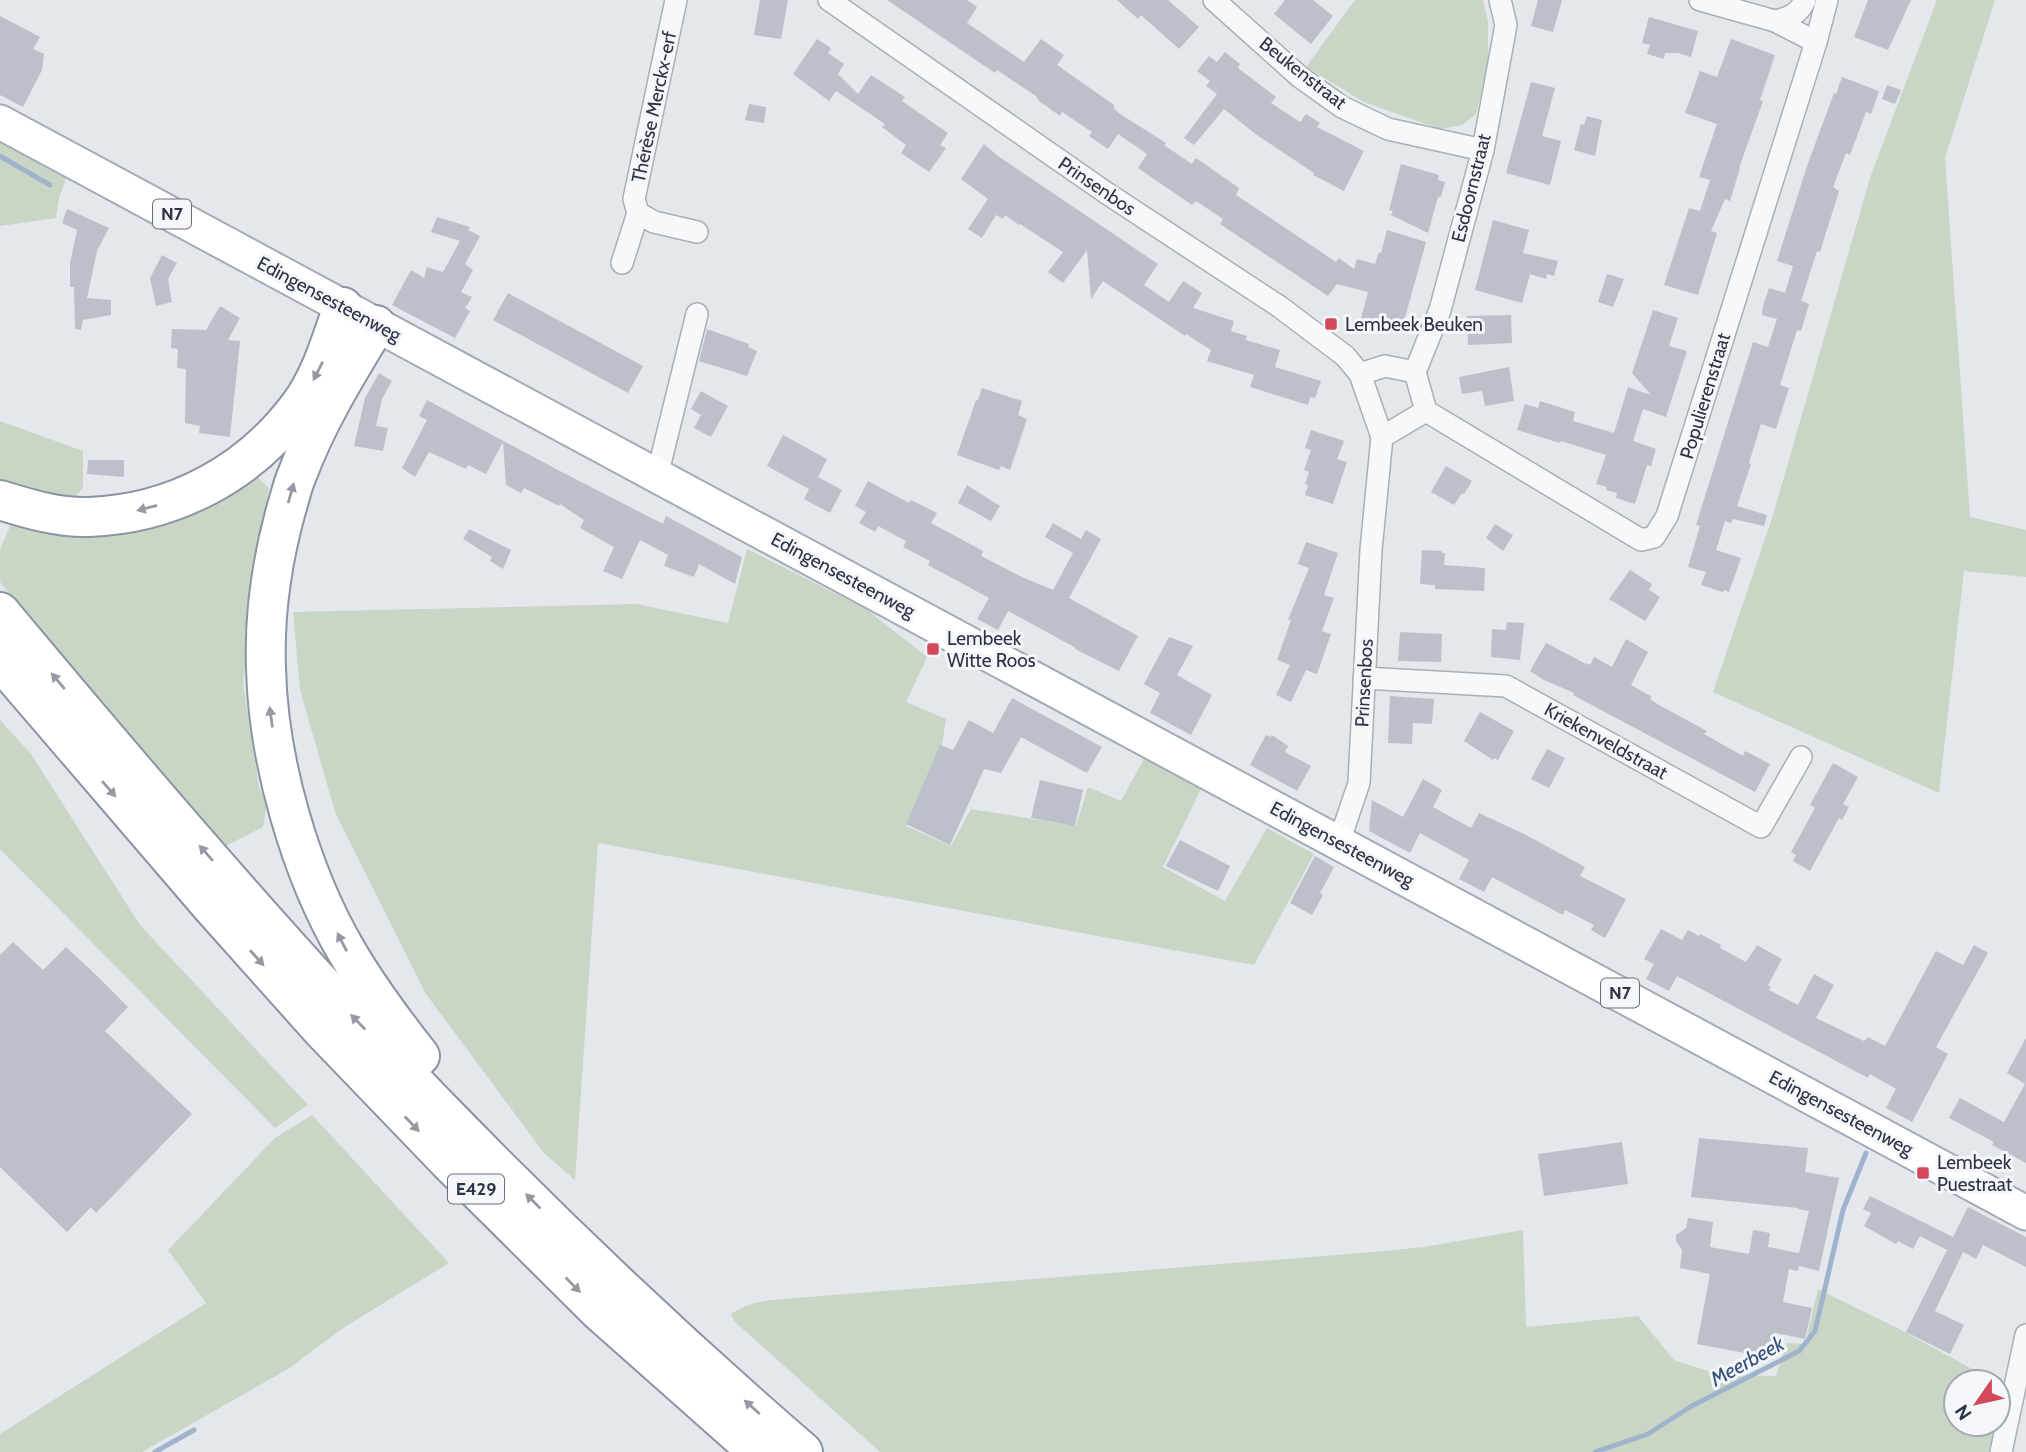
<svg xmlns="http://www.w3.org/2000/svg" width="2026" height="1452" font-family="Cabin,sans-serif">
<rect width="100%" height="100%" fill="#e4e7ec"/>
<!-- green -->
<g fill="#c9d6c5">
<polygon points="1355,0 1483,0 1488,22 1488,68 1476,114 1462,125 1440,129 1364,102 1306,67"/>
<polygon points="1937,0 1995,0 1945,158 1970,517 2026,530 2026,577 1964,571 1939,793 1713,692 1773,515 1870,178"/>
<polygon points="0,141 67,176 59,198 56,218 0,226"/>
<polygon points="0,421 83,451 83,487 76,496 35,494 0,479"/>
<polygon points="255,475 269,488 243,683 259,787 267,803 263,827 220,849 0,582 0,549 11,524 141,528"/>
<polygon points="747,549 866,609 927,657 906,702 946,719 942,745 906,826 951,846 971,809 1076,826 1088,787 1121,801 1145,757 1201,789 1163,867 1225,901 1267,828 1314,854 1254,965 598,843 575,1180 544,1153 426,994 335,812 300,690 293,612 636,604 728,623"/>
<polygon points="0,720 31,754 140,925 308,1105 275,1128 0,849"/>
<polygon points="312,1115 449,1263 343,1328 288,1369 142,1452 0,1452 0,1434 206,1303 168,1250 275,1138"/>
<path d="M1523 1230 1526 1327 1638 1316 1674 1360 1720 1375 1776 1376 1787 1343 1805 1344 1818 1289 1899 1329 1996 1382H1956V1424H1998V1383L2004 1386 1993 1452H880L734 1321 731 1314C751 1300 774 1300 797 1298L1372 1252 1424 1247Z"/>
</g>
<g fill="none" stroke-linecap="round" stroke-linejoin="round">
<!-- stream -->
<g stroke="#9fb4cc" stroke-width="5">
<polyline points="0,156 50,185"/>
<polyline points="155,1452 194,1430"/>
<polyline points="1595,1452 1648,1434 1690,1407 1799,1351 1815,1331 1843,1210 1866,1153"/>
</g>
</g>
<!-- building -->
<g fill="#bbc0ca">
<polygon points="760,0 788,0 781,39 754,35"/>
<polygon points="887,0 967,0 977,7 967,23 1024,62 1041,39 1064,55 1057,65 1114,105 1114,108 1120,114 1166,143 1164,145 1192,164 1196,158 1239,188 1236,195 1336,262 1339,258 1354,269 1357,259 1375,264 1379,252 1381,253 1387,230 1426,242 1401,332 1360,322 1368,292 1337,284 1328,296 1220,224 1223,219 1196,201 1192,205 1138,168 1147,154 1118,134 1108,149 1089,136 1092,132 1062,112 1060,116 1039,101 1036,96 997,70 995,73"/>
<polygon points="1117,0 1168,0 1199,27 1179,49 1141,15 1138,19"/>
<polygon points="1285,0 1313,0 1333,16 1311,44 1274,14"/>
<polygon points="1538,0 1562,0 1553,32 1531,26"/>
<polygon points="1868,0 1911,0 1888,50 1854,37"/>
<polygon points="0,16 40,37 33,49 44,54 42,70 23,107 0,95"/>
<polygon points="1649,17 1698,31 1691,57 1678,53 1665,53 1664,59 1647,54 1650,45 1642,43"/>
<polygon points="817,39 831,48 828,53 844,64 838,74 858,94 871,75 905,97 902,101 948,133 940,145 946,148 929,172 901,153 906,145 882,127 885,124 836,91 829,101 793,74"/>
<polygon points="1731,39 1775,55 1760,100 1763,101 1739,168 1740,168 1730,201 1725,199 1711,231 1717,233 1698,295 1664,285 1689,208 1700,211 1710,180 1699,177 1717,124 1685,113 1700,71 1717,77"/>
<polygon points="1225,52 1240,64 1238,68 1276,97 1271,103 1300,122 1306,114 1320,123 1317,127 1364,151 1344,191 1313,175 1314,173 1257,135 1224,109 1194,145 1184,138 1217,94 1206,86 1210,81 1197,71 1209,56 1217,62"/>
<polygon points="1842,77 1879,91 1871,114 1866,112 1850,155 1846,153 1833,187 1839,191 1820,252 1817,251 1802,298 1801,301 1809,304 1801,331 1797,330 1780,385 1789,388 1776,429 1761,424 1749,463 1751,464 1737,506 1767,515 1764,526 1733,519 1731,523 1725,521 1716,550 1741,558 1729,592 1724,590 1723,592 1701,585 1706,572 1688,567 1700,526 1696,525 1753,342 1768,347 1777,319 1762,315 1763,306 1769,288 1785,293 1793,266 1777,261 1807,166 1834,93 1836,94"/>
<polygon points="1531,82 1555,88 1542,136 1561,141 1550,185 1506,173"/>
<polygon points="1887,85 1901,90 1895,104 1882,99"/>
<polygon points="749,104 766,107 764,123 745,120"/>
<polygon points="1587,116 1602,120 1595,156 1574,150 1581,124 1584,125"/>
<polygon points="984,144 998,156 1158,264 1144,285 1169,302 1183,281 1202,293 1193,308 1234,321 1231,331 1247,336 1246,340 1280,350 1275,367 1321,381 1315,398 1310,397 1308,405 1250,387 1254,375 1207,361 1211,350 1186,334 1185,336 1103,281 1091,299 1087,250 1063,283 1048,272 1063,252 1020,224 1019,225 1005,215 1003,219 996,215 982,238 968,229 988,199 961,179"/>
<polygon points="1401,164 1439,175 1438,180 1445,182 1441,197 1438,197 1428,233 1391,215 1393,211 1389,210"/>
<polygon points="67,209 109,228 97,251 87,298 111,300 111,315 83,320 81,330 75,329 74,287 70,287 70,263 77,230 62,223"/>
<polygon points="437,217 470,227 468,230 480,236 465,264 473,270 461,292 472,297 465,308 470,311 455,338 392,305 411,270 424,278 427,267 443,272 460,241 431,232"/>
<polygon points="1493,220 1529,230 1523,253 1558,261 1554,276 1547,274 1546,279 1530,274 1522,303 1475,290"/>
<polygon points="162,255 177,263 168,279 172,302 156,306 150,278"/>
<polygon points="1607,274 1624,279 1613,307 1598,302"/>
<polygon points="508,293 643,366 628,393 493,320"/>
<polygon points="220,306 240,318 228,340 240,341 230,437 199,433 200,426 185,423 186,369 177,368 178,349 171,348 172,329 206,330"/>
<polygon points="1653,310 1678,318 1669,346 1687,351 1666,417 1643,409 1633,441 1656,449 1651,466 1647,465 1635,504 1616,498 1617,493 1606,490 1607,487 1596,484 1606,455 1561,441 1560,443 1517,430 1525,404 1538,408 1540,401 1575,412 1573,421 1614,433 1628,387 1651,395 1632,373"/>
<polygon points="1511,315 1512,343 1468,345 1467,316"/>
<polygon points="707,329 749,344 748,347 757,351 747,376 699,361"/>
<polygon points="1509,367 1514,401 1485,406 1482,391 1462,394 1459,377"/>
<polygon points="379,373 392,381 382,399 376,426 388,428 383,451 354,446 365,398"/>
<polygon points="982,388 1022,401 1018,415 1027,419 1010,470 1001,466 999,470 957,455 976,400 978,400"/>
<polygon points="701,391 728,406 711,437 694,428 701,415 691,409"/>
<polygon points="427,400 556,469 663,524 666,516 742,557 735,584 699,564 694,577 664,566 668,555 640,540 622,579 603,571 614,547 580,528 584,520 560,504 559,506 524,488 521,493 506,485 503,442 486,474 468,465 466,469 429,452 415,477 402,468 427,420 419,416"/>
<polygon points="1311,430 1344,441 1337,459 1347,462 1333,504 1305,495 1308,485 1305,484 1309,472 1304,470 1311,450 1305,448"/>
<polygon points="783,435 827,459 818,477 842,490 830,513 804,499 809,489 767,466"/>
<polygon points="88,460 124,460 124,477 87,474"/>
<polygon points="1446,466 1472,481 1464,494 1462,493 1454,505 1431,492"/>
<polygon points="868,481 909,503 911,500 937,513 931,523 983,551 981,556 1024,578 1053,590 1073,553 1045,537 1053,523 1081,539 1086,530 1101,539 1069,598 1138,636 1119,671 1075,649 1076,648 1008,611 998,630 977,619 989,598 928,565 930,561 903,547 906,541 878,526 875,532 859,523 866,512 855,506"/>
<polygon points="967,485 1000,506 991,521 958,503"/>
<polygon points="1495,524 1513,535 1503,551 1486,538"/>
<polygon points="469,529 511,550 503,569 490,561 492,557 463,539"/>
<polygon points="1306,542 1338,553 1324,595 1334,598 1322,631 1331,634 1317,674 1306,670 1291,702 1276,695 1290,665 1277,660 1291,620 1288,620 1309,568 1298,564"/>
<polygon points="1422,550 1441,551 1442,553 1445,553 1444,565 1485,568 1484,591 1435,589 1435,585 1420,584"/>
<polygon points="1630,570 1652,584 1649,590 1660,597 1645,621 1609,599"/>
<polygon points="1507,622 1524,623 1520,660 1491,657 1492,629 1506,630"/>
<polygon points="1400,632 1442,634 1441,662 1398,661"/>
<polygon points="1169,637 1193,646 1177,675 1212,695 1191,735 1150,713 1160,693 1144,684"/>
<polygon points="1626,639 1648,652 1631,685 1652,697 1650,699 1659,705 1707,731 1704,734 1743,756 1745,751 1770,764 1755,792 1573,695 1574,693 1544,680 1530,671 1546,643 1586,664 1586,663 1590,665 1594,657 1612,667"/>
<polygon points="1390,696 1434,699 1432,724 1413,723 1412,744 1388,743"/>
<polygon points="1012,698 1102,747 1087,773 1021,737 1001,773 984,769 950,845 906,824 940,745 953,750 969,720 993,733"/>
<polygon points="1480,712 1514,731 1498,760 1494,758 1493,760 1464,741"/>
<polygon points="1266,735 1271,737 1272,735 1288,746 1285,752 1311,766 1297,791 1250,765"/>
<polygon points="1547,749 1565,758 1549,788 1531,779"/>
<polygon points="1833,763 1858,777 1843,804 1849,807 1842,820 1839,818 1810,871 1793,861 1796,855 1791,852 1815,808 1810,805"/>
<polygon points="1423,779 1442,790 1433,807 1471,828 1479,813 1526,835 1585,867 1580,876 1626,899 1605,938 1591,930 1594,925 1565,910 1563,915 1492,877 1484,892 1459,879 1469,860 1420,833 1410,853 1369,831 1372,800 1403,817"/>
<polygon points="1040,780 1083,790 1075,826 1031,818"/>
<polygon points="1180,840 1230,866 1218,891 1166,866"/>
<polygon points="1315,856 1334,867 1320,893 1323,895 1312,915 1290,903"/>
<polygon points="1661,929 1682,940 1688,930 1699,936 1700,934 1721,945 1720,948 1746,962 1757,945 1782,959 1768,985 1771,987 1769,990 1798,1005 1814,974 1834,985 1816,1018 1864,1041 1868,1037 1885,1046 1936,951 1963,965 1974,945 1988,953 1936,1047 1948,1054 1912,1122 1886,1108 1896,1089 1870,1074 1868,1078 1677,976 1669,991 1646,979 1654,964 1644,959"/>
<polygon points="13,942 43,970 66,947 95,974 128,1007 105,1031 192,1114 96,1213 91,1207 67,1232 0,1167 0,955"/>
<polygon points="2026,1038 2026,1163 1992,1145 1994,1142 1949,1118 1960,1098 2004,1122 2025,1084 2007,1073"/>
<polygon points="1699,1138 1808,1148 1805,1172 1839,1178 1819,1271 1799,1266 1798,1271 1789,1269 1783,1302 1812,1308 1805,1339 1776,1333 1771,1358 1697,1344 1710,1274 1680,1268 1682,1250 1676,1241 1676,1235 1686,1228 1688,1218 1713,1222 1710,1247 1749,1254 1753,1230 1770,1233 1768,1247 1799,1253 1809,1211 1798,1209 1798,1208 1691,1197"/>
<polygon points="1622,1142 1628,1184 1544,1196 1538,1154"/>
<polygon points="1870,1196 1953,1237 1968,1207 2026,1237 2026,1267 1983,1245 1976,1259 1963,1252 1935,1311 1964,1325 1950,1354 1906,1332 1947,1250 1920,1236 1913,1249 1898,1241 1896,1244 1864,1226 1871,1213 1863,1209"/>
</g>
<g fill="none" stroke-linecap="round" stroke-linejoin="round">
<defs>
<g id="minor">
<polyline points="676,0 634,199 638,213 654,222 697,232"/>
<polyline points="829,0 1105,192 1280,307 1345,356 1360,374 1382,437 1371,550 1359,783 1339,842"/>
<polyline points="1214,0 1300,77 1342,107 1388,129 1483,150"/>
<polyline points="1700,0 1775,21 1816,42"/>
<path d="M1775 21C1789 18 1799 14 1805 0"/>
<polyline points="622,263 638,213"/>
<polyline points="1415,372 1440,310 1483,150 1506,25 1500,0"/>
<polyline points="1415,372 1426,411"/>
<polyline points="1360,374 1385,366 1415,372"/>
<polyline points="1426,411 1641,540 1654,537 1667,516 1816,42 1827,0"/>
<polyline points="1382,437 1426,411"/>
<polyline points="657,476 697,314"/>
<polyline points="1364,678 1506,686 1761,827 1801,757"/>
<polyline points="2001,1452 2026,1335"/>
</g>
<polyline id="primary" points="0,122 2026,1213"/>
<g id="motorway">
<path d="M376 325C347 373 317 421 297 475 292 486 290 498 286 510 272 561 264 615 266 668 268 760 300 872 347 952 368 988 394 1023 420 1056"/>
<path d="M0 500C29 509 59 518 89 517 174 514 250 473 300 405 321 377 331 340 343 307"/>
<path d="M0 612C111 745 223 877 341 1005 487 1162 641 1312 803 1452"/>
<polyline points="0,660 212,907 322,1030 449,1162 599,1311 758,1452"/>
</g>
</defs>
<!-- minor casing -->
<use href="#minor" stroke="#a9aeb7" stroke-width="24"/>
<!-- primary casing -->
<use href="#primary" stroke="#a3abb8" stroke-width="37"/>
<!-- motorway casing -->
<use href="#motorway" stroke="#8b94a3" stroke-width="42"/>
<!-- minor -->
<use href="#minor" stroke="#f7f8fa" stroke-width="21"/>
<!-- primary -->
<use href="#primary" stroke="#fff" stroke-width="33"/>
<!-- motorway -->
<use href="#motorway" stroke="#fff" stroke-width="38"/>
</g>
<!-- one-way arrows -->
<defs><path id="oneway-solid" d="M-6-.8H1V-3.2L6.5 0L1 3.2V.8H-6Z" transform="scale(1.75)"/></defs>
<g fill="#959aa2">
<use href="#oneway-solid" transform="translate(318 371) rotate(117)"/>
<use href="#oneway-solid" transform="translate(291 493) rotate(-74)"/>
<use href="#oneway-solid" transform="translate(147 508) rotate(165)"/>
<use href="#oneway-solid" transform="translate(58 681) rotate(-130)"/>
<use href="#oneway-solid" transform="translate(271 717) rotate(-98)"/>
<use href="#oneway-solid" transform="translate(109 789) rotate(49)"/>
<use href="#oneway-solid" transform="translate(206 853) rotate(-131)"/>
<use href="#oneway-solid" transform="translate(342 942) rotate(-117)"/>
<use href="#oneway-solid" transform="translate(257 958) rotate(48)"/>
<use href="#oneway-solid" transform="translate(358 1022) rotate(-134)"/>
<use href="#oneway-solid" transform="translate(412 1124) rotate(46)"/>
<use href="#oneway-solid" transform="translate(533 1201) rotate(-135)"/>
<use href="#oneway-solid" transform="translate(573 1285) rotate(45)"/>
<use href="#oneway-solid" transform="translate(752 1407) rotate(-138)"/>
</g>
<!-- markers -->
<g fill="#d1495b" stroke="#f4f6f9" stroke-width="2.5">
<rect x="1324" y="317" width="14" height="14" rx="3.5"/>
<rect x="926" y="642" width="14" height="14" rx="3.5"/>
<rect x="1916" y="1166" width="14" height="14" rx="3.5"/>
</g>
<g text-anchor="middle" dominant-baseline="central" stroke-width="6" stroke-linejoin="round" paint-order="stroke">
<!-- shield labels -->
<g fill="#f4f6f9" stroke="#676e7b" stroke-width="2">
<rect x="153" y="199.5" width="38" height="29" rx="5"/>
<rect x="1601" y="978.5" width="38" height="29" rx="5"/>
<rect x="448" y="1174.5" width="56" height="29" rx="5"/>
</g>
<g font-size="18" font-weight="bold" fill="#2b3445">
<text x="172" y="214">N7</text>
<text x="1620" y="993">N7</text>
<text x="476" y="1189">E429</text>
</g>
<!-- street labels -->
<g font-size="19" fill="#2b3445" stroke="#f4f6f9">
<text transform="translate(1303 73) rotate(38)">Beukenstraat</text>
<text transform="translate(654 107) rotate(-78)">Thérèse Merckx-erf</text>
<text transform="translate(1097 186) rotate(34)">Prinsenbos</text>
<text transform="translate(1471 188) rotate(-76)">Esdoornstraat</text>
<text transform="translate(329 299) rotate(28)">Edingensesteenweg</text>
<text transform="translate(1705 396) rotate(-73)">Populierenstraat</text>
<text transform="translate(843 575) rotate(28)">Edingensesteenweg</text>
<text transform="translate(1364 683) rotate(-87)">Prinsenbos</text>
<text transform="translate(1606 741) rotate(29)">Kriekenveldstraat</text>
<text transform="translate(1342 844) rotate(28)">Edingensesteenweg</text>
<text transform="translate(1841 1113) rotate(28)">Edingensesteenweg</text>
</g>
<!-- poi labels -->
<g font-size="19" fill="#2b3445" stroke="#f4f6f9" text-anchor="start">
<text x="1345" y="324">Lembeek Beuken</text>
<text x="947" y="638">Lembeek<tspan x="947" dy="22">Witte Roos</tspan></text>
<text x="1937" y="1162">Lembeek<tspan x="1937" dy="22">Puestraat</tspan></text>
</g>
<!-- water labels -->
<g font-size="21" font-style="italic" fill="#34527a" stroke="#f4f6f9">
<text transform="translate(1747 1361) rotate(-29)">Meerbeek</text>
</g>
</g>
<!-- north arrow -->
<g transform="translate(1977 1403) rotate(236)"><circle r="33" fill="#f4f6f9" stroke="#a4a8b1" stroke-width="2"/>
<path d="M0-5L12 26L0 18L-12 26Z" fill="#d1495b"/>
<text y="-10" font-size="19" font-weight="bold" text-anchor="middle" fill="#2b3445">N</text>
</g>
</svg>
